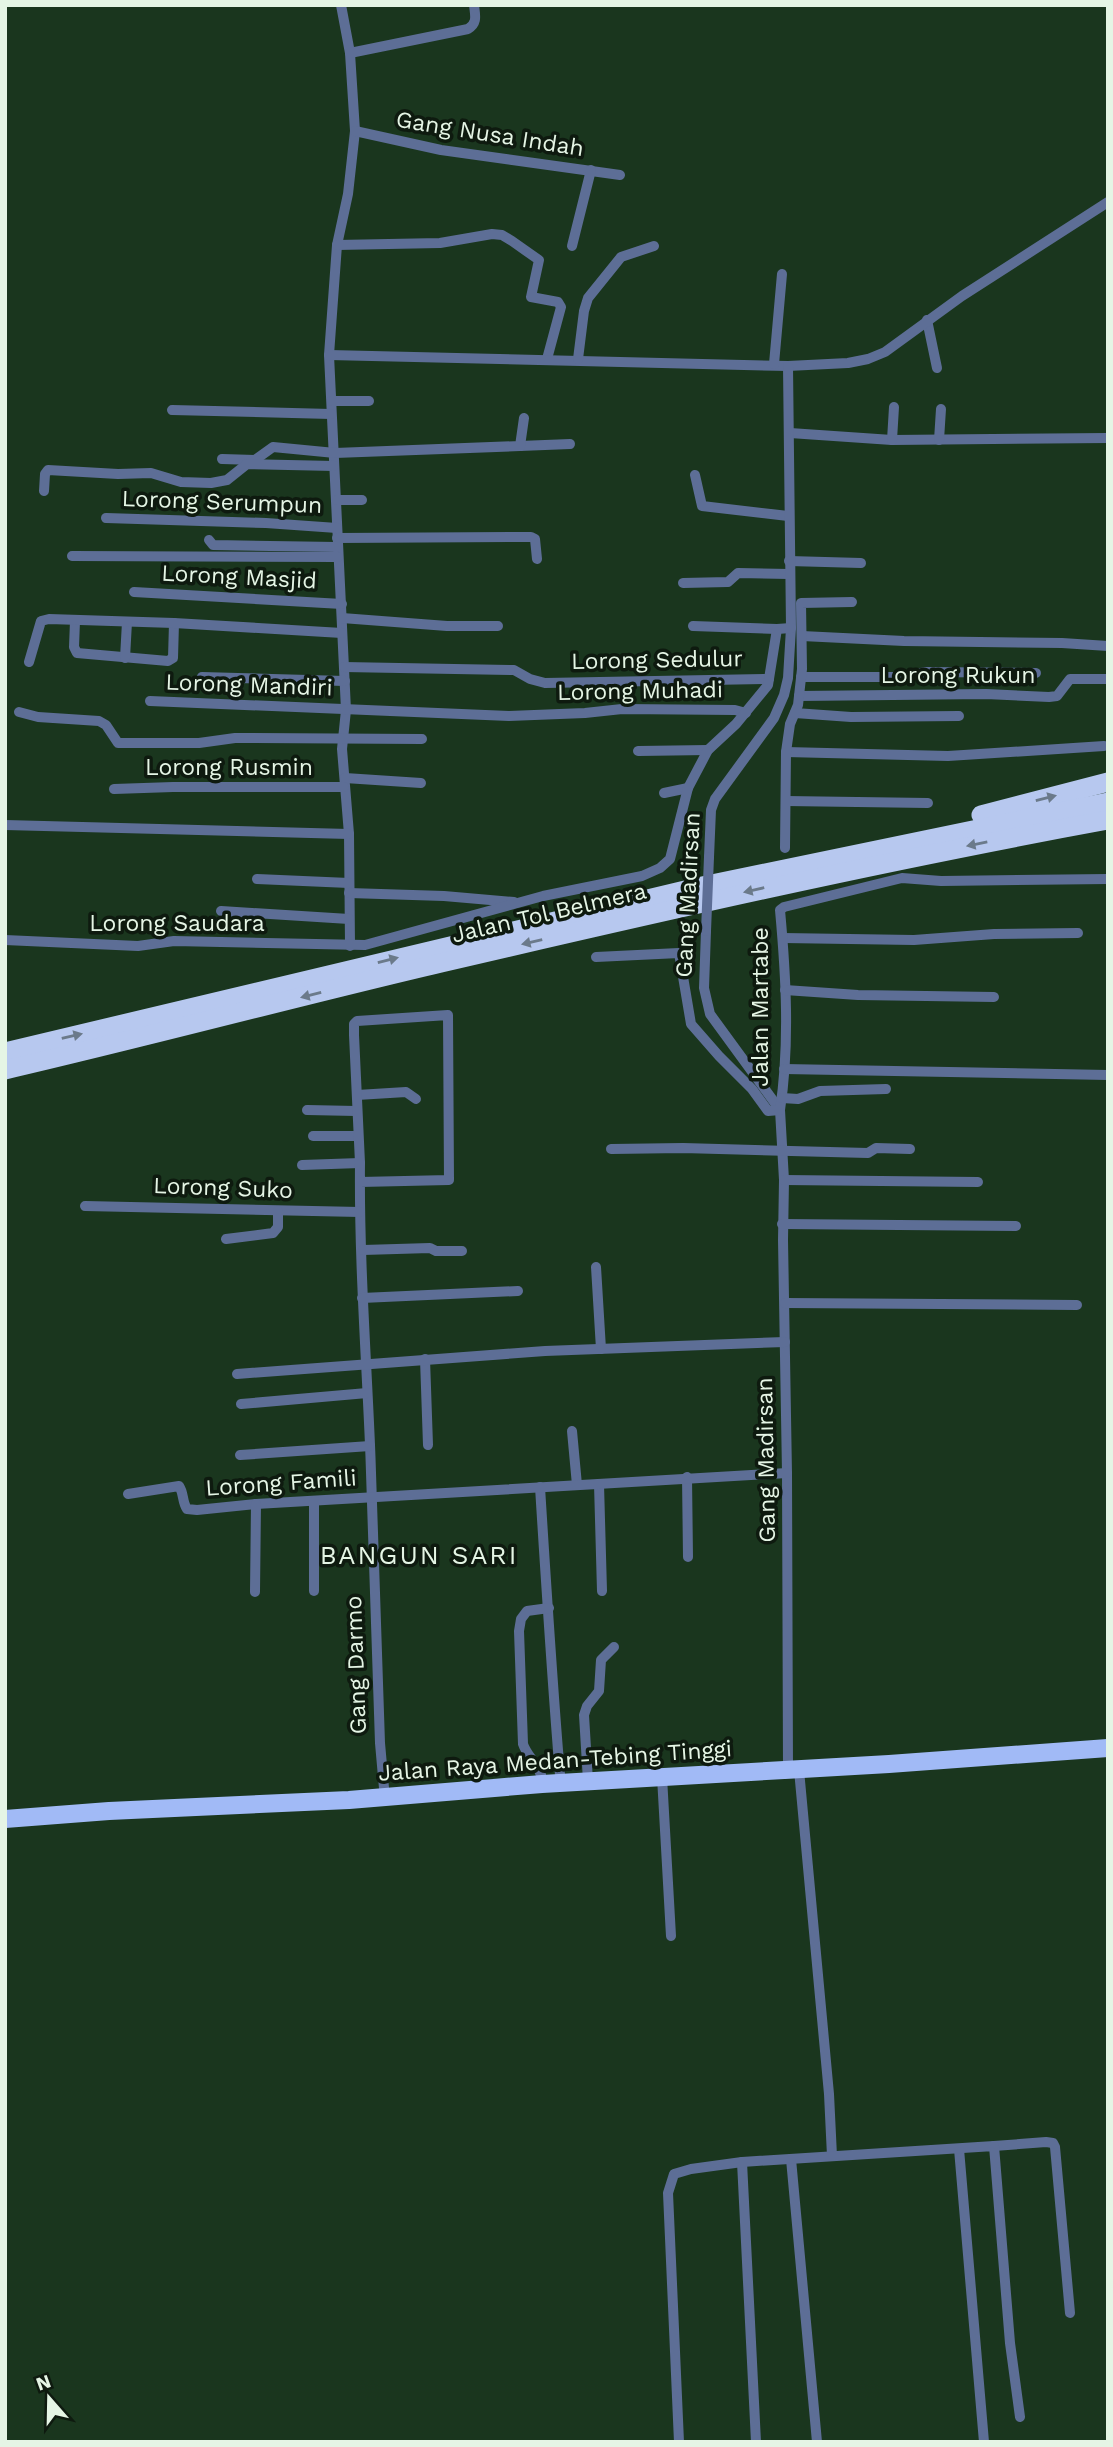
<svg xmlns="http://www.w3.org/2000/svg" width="1113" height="2447" font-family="'Work Sans',sans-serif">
<rect width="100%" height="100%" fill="#1a361e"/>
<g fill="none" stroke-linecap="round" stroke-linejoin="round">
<!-- minor -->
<g stroke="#5d6e96" stroke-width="10">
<polyline points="341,5 350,53 355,131 348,194 337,245 329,355 346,710 342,749 349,834 350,946"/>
<path d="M350 53 468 29C478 23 475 15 474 5"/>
<polyline points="355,131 441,150 620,175"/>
<polyline points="337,245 440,243 492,234 502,235 512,241 539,260 531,297 558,302 561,307 547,359"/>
<polyline points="572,246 591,170"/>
<polyline points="927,320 937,368"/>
<polyline points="329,355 788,366 848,363 868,359 885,352 962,296 1108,202"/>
<polyline points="578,359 584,311 588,298 621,257 654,246"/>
<polyline points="774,364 782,274"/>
<polyline points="332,401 369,401"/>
<polyline points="172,410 331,414"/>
<polyline points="790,433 892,440 1108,438"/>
<polyline points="892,440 894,407"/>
<polyline points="939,440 941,409"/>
<polyline points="520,446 570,444"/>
<polyline points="222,459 255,460 273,447 335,453 520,446 524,418"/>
<polyline points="695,475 702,506 788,516"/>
<polyline points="44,491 45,474 48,470 118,474 151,473 181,482 211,483 227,480 247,464 334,466"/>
<polyline points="337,500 362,500"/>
<polyline points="106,518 266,523 337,528"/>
<polyline points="337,538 531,537 535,539 537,559"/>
<polyline points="209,540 213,545 337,547"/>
<polyline points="72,556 338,557"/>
<polyline points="789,561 861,563"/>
<polyline points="683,583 728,582 738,573 789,574"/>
<polyline points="134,592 342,604"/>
<polyline points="342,618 447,626 498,626"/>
<polyline points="75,621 74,647 77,653 168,661 173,658 174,623"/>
<polyline points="693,626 777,629"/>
<polyline points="802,636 904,641 1062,643 1108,646"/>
<polyline points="125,658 127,622"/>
<polyline points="29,662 41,621 49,619 174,623 342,633"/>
<polyline points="344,667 514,670 530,679 545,683 769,679"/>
<polyline points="202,677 345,681"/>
<polyline points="801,677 902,677 926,672 1036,673"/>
<polyline points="799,696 986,694 1049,697 1057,696 1070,679 1108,679"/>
<polyline points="150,701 509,716 585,713 622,709 735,710 746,713"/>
<polyline points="19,712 38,717 99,721 106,725 118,743 199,743 235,738 422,739"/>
<polyline points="795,713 851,717 959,716"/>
<polyline points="638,751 708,750"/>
<polyline points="786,752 948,756 1104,746"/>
<polyline points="345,778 421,783"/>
<polyline points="114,789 173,787 344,787"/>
<polyline points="664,793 688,788"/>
<polyline points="786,801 928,803"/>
<polyline points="5,825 349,834"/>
<polyline points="785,848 786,752 790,724 798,705 802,669 801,603 852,602"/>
<polyline points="709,857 711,810 715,799 774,718 784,695 788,678 791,628 788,366"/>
<polyline points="257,879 349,883"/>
<polyline points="349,893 444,896 514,902"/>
<polyline points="221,911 349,919"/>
<polyline points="706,931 704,988 710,1014 780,1110 784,1180 783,1240 787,1473 788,1770"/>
<polyline points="783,938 914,940 994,934 1078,933"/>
<polyline points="5,940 138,946 174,941 365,945 543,896 642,876 660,868 670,859 688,788 708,750 736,724 768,685 777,629 791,628"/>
<path d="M596 957 679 953 691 1024 719 1056 752 1089 768 1111 780 1110C790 1044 786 976 780 910L784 907 902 878 941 881 1108 879"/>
<polyline points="785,990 858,995 994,997"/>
<polyline points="784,1069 1108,1075"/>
<polyline points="357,1095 406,1092 416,1099"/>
<polyline points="782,1098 798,1099 820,1091 886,1089"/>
<polyline points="307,1110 356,1111"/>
<polyline points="313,1136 358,1136"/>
<polyline points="611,1149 683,1148 868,1153 876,1148 910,1149"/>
<polyline points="302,1165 360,1163"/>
<polyline points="784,1180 978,1182"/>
<path d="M360 1182 449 1180 448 1015 357 1021 354 1024V1035L360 1163C359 1257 366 1351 370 1445 374 1544 377 1643 380 1743L384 1788"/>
<polyline points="85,1206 360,1212"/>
<polyline points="782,1224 1016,1226"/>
<polyline points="226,1239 273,1233 278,1227 278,1211"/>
<polyline points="363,1250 430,1248 436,1251 462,1251"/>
<polyline points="596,1267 601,1349"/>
<polyline points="362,1298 518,1291"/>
<polyline points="785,1303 1077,1305"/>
<polyline points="425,1359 428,1445"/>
<polyline points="237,1374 545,1351 785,1342"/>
<polyline points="241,1404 367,1393"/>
<polyline points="572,1431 577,1485"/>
<polyline points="240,1455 370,1446"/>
<polyline points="687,1477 688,1557"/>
<polyline points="599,1484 602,1591"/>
<path d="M540 1487C546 1583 552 1679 560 1775"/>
<path d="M128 1494 179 1486C184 1493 182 1502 187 1509L197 1510 256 1504 787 1473"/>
<polyline points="314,1591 314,1501"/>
<polyline points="255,1592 256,1504"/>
<polyline points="799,1770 829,2094 832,2156"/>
<path d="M541 1775C536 1761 527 1756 523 1744L519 1631 521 1619 527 1611 549 1608"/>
<polyline points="662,1777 671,1936"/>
<polyline points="588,1781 584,1715 587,1706 599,1691 601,1660 614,1647"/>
<polyline points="994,2146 1046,2142 1053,2143 1055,2147 1070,2313"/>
<polyline points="959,2149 984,2442"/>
<polyline points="791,2159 817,2442"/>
<polyline points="742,2162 756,2442"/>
<polyline points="679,2442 668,2193 674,2174 691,2169 742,2162 994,2146 1010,2343 1020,2417"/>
</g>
<!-- trunk -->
<polyline stroke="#a1baf6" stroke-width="18" points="5,1819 109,1811 349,1800 542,1784 889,1764 1108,1748"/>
<!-- motorway -->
<g stroke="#b7c8ef" stroke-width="19">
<polyline points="981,815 1108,782"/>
<polyline points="5,1052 702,886 1108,802"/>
<path d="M5 1070C151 1036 296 997 441 963 663 911 884 861 1108 820"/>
</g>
<!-- minor-bridge -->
<polyline stroke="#5d6e96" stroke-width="10" points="706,931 709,857"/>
</g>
<!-- one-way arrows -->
<defs><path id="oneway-solid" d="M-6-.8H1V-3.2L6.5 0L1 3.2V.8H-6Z" transform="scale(1.75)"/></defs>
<g fill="#6b7a8a">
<use href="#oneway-solid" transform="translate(1046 798) rotate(-14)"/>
<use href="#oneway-solid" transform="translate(977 844) rotate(169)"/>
<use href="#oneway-solid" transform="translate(754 890) rotate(167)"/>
<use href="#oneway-solid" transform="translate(532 942) rotate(167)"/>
<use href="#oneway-solid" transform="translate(388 960) rotate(-14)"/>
<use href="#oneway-solid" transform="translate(311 995) rotate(166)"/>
<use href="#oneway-solid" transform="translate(72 1036) rotate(-13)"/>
</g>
<g text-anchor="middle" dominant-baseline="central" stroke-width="7" stroke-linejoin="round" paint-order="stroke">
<!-- street labels -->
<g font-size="23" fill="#e5f5e5" stroke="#0e1a0f">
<text transform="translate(490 134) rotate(9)">Gang Nusa Indah</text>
<text transform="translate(222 502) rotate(2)">Lorong Serumpun</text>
<text transform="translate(239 577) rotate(3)">Lorong Masjid</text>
<text transform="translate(657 660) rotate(-1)">Lorong Sedulur</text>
<text x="958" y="675">Lorong Rukun</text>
<text transform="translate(249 685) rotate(2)">Lorong Mandiri</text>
<text transform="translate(640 691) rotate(-1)">Lorong Muhadi</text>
<text x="229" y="767">Lorong Rusmin</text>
<text transform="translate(688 895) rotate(-87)">Gang Madirsan</text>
<text transform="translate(549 913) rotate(-13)">Jalan Tol Belmera</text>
<text x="177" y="923">Lorong Saudara</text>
<text transform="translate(760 1007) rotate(-90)">Jalan Martabe</text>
<text transform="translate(223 1188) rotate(2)">Lorong Suko</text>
<text transform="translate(766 1460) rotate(-91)">Gang Madirsan</text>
<text transform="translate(281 1483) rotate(-4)">Lorong Famili</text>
<text transform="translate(356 1665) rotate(-92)">Gang Darmo</text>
<text transform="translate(555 1761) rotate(-4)">Jalan Raya Medan-Tebing Tinggi</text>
</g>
<!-- quarter labels -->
<g font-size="26" letter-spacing="2" fill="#e5f5e5" stroke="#0e1a0f">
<text x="419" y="1555">BANGUN SARI</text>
</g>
</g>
<!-- border -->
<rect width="1113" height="2447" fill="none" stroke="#e5f5e5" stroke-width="14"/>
<!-- north arrow -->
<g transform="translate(49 2398) rotate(340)" stroke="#0e1a0f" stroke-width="5" paint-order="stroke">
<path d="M0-5L12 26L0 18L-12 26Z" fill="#e5f5e5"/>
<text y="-10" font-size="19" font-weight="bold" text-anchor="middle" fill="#e5f5e5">N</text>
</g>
</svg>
